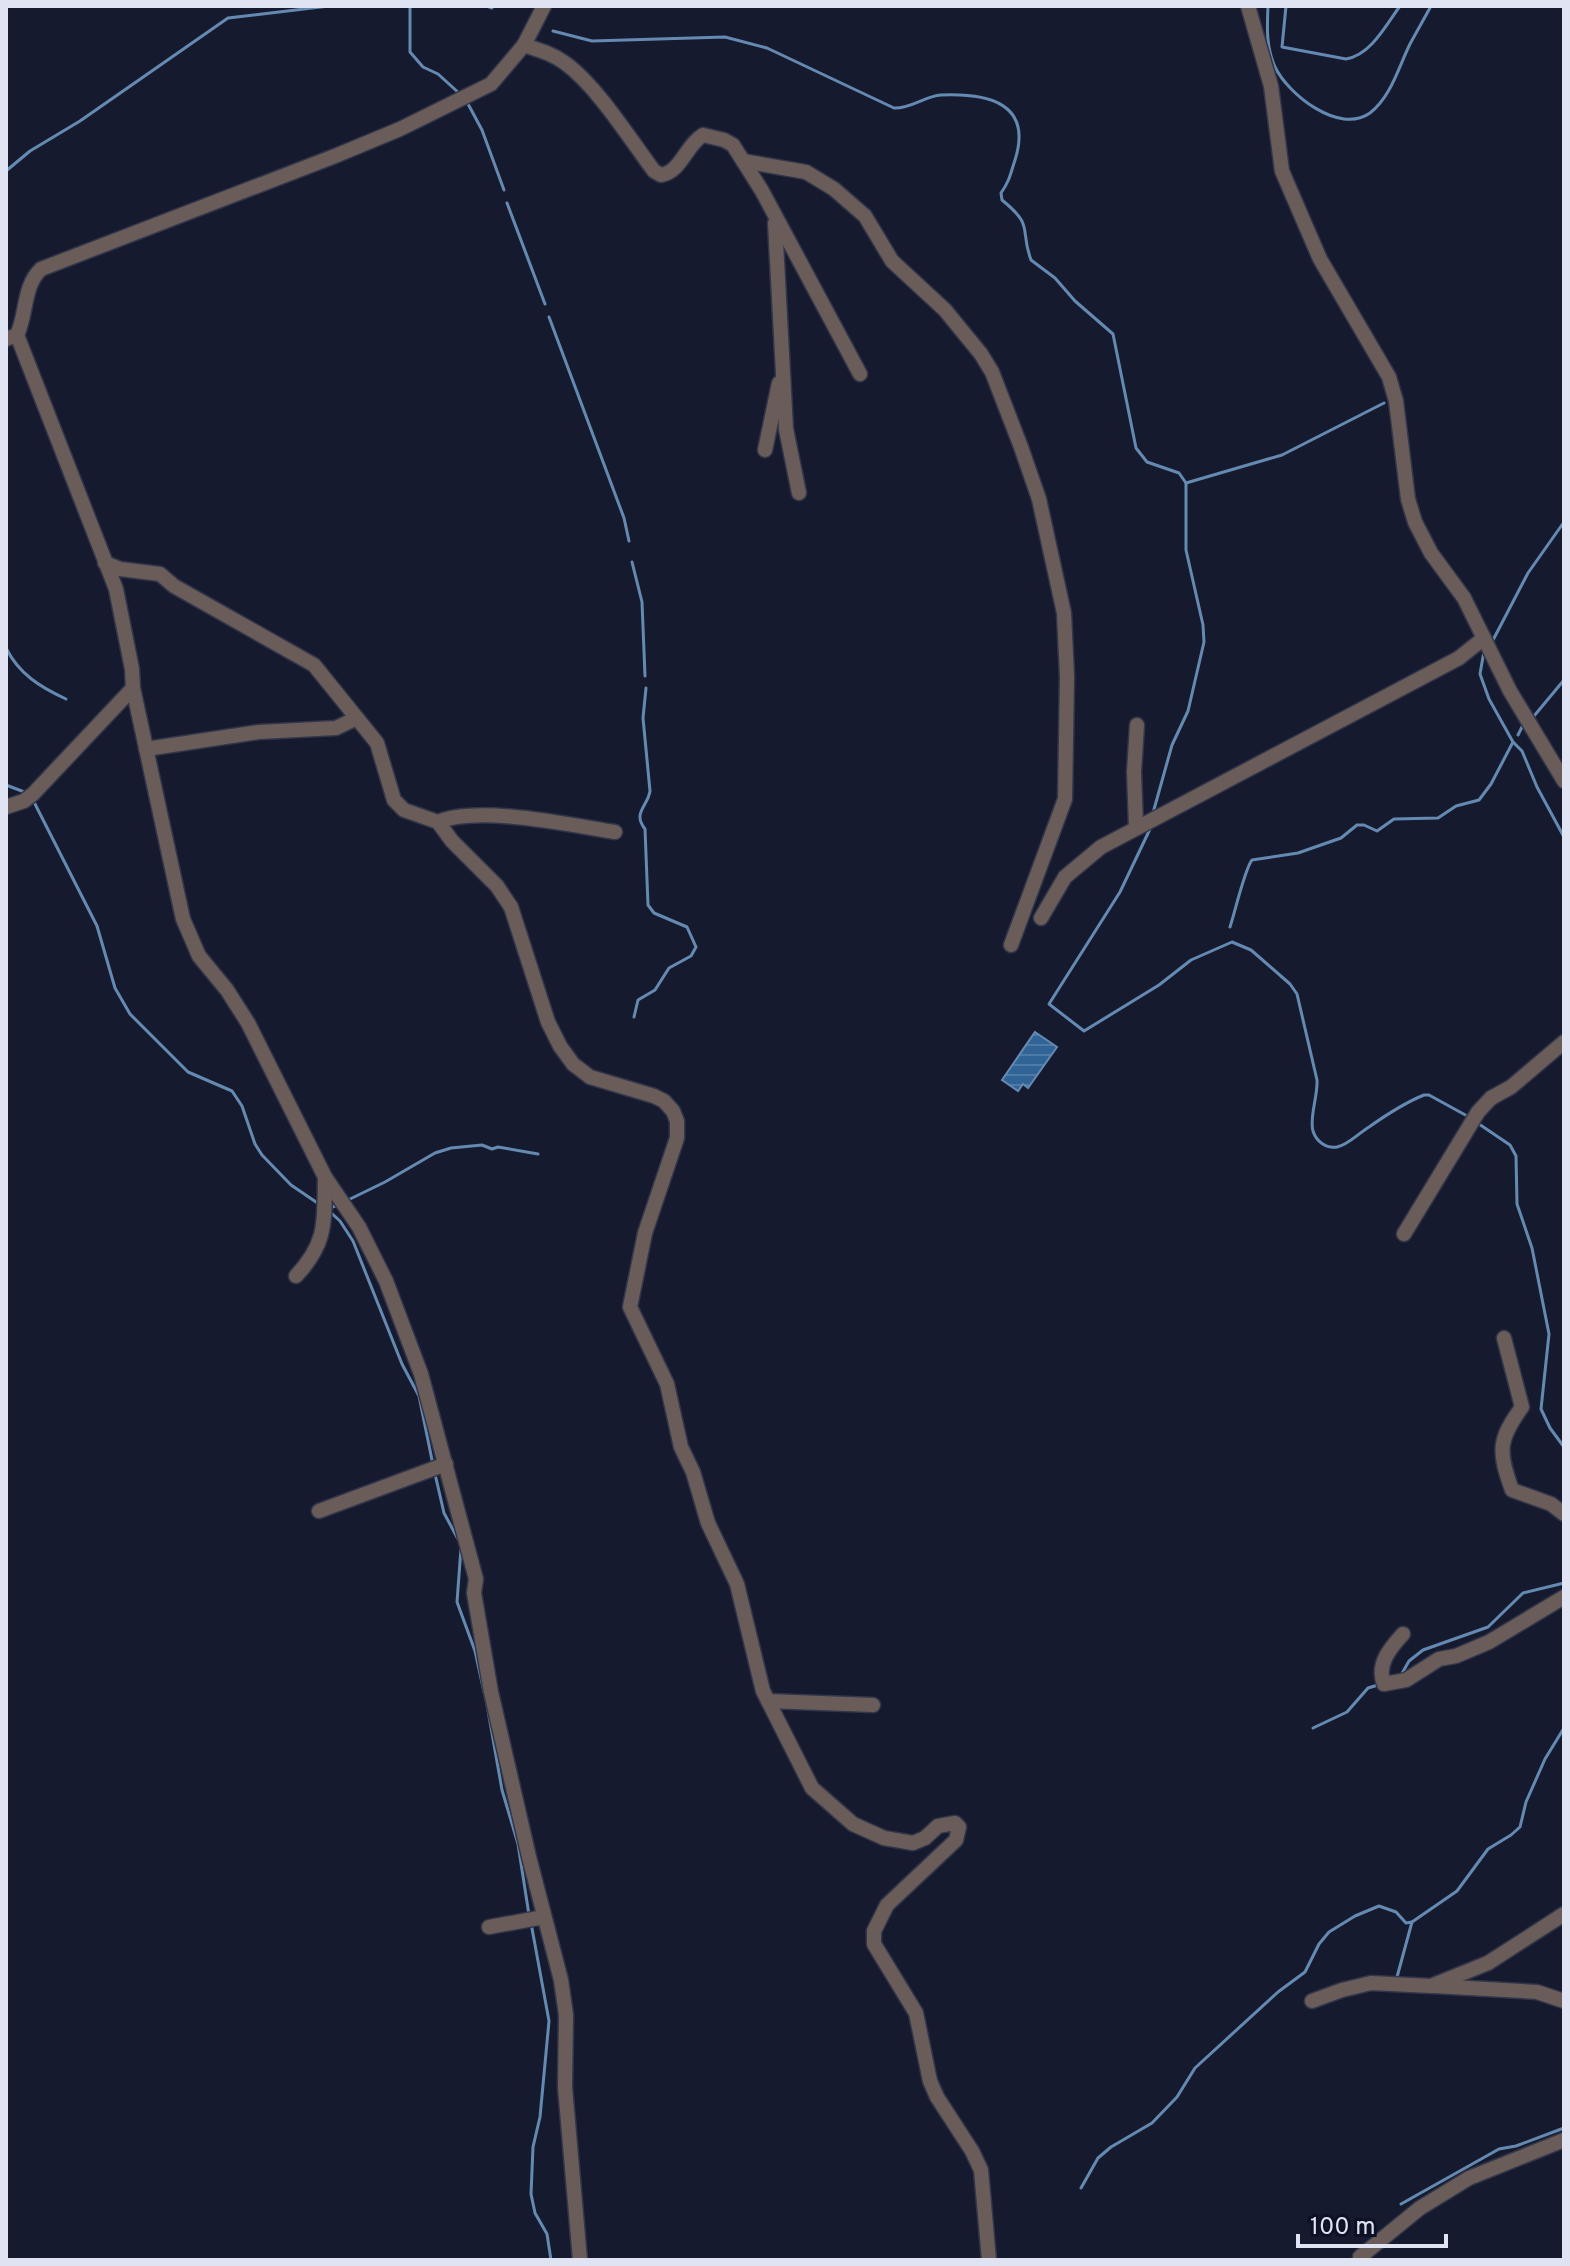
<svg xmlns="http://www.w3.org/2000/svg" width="1570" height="2266" font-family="Overpass,sans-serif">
<defs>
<pattern id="water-rules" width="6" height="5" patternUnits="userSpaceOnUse" patternTransform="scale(2)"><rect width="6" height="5" fill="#316496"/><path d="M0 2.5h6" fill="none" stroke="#4e7aa5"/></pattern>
</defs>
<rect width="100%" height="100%" fill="#161a2f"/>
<!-- water -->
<polygon fill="url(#water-rules)" stroke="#658ab2" stroke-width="2" points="1035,1032 1057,1047 1028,1088 1023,1084 1018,1091 1002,1080"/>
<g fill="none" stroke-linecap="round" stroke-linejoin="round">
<!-- stream -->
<g stroke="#658ab2" stroke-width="3">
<polyline points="410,6 410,52 423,67 438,74 460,94"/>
<polyline points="487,6 492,8"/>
<path d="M1268 6C1267 27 1266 47 1275 67 1288 94 1339 135 1370 113 1391 97 1399 66 1410 44 1417 31 1424 19 1431 6"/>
<path d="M1286 6 1282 47 1346 59C1371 55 1386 25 1400 6"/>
<path d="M553 31 592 41 725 37 767 48 894 108C910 109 925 96 941 95 988 93 1033 103 1015 160 1010 175 1010 180 1001 193L1002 200C1035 227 1019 227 1031 260L1055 278 1075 301 1113 334 1136 448 1147 462 1179 473 1186 483V550L1203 625 1204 642 1188 711 1172 745 1153 813"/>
<polyline points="467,102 482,130 504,190"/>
<polyline points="6,171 30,151 80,121 228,18 329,6"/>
<polyline points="507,203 545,304"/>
<polyline points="549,317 624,518 629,541"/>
<polyline points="1186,483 1282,455 1384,403"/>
<polyline points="632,562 642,602 645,676"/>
<polyline points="1492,642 1528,573 1564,522"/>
<path d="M6 648C19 674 40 687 66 699"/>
<polyline points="1484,651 1480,674 1489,699 1513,742 1522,751 1537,787 1564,837"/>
<polyline points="1534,716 1564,680"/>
<polyline points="1518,735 1522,727"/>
<polyline points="6,785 27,793"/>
<polyline points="34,802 97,926 115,988 130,1014 188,1072 232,1091 242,1106 255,1144 262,1155 291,1185 319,1204"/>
<path d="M1151 827 1120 892 1049 1004 1084 1031 1159 985 1191 960 1232 942 1251 950 1290 984 1297 994 1317 1080C1318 1096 1309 1118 1313 1131 1316 1141 1326 1149 1337 1147 1348 1145 1359 1133 1369 1127 1386 1115 1404 1103 1424 1095H1429L1469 1117"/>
<path d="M1230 927C1235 912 1245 868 1252 860L1298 853 1341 838 1357 825H1364L1377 831 1394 819 1438 818 1456 806 1479 800 1491 784 1513 742"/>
<path d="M634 1017 638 1000 655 990 669 968 691 956 696 947 687 927 654 913 648 905 645 829C632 813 648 806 650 791L643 718 646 688"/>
<polyline points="1476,1122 1510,1145 1516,1156 1517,1204 1532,1248 1549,1334 1541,1409 1550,1428 1564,1447"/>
<polyline points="346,1201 385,1182 435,1153 451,1148 482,1145 492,1149 498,1147 538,1154"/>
<polyline points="338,1205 327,1209 340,1221 353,1241 402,1364 419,1396 433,1465"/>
<polyline points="435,1474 444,1513 459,1541"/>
<polyline points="461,1548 457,1602 475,1651 484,1692"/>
<polyline points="1400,1677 1409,1661 1423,1650 1488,1627 1523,1593 1564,1583"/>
<polyline points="486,1699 502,1790 518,1844 529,1915"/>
<polyline points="1313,1728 1347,1712 1368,1688 1378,1685"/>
<polyline points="531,1923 549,2021 540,2117 533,2147 531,2194 535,2213 547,2234 551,2260"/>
<polyline points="1397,1977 1412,1922 1457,1891 1488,1849 1511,1835 1520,1827 1526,1802 1545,1759 1564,1728"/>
<polyline points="1081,2188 1098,2158 1111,2147 1152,2123 1177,2097 1195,2068 1278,1992 1305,1972 1319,1944 1329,1932 1355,1916 1379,1906 1396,1912 1406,1923 1412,1922"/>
<polyline points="1401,2204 1499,2149 1516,2146 1564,2128"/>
</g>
<defs>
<g id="minor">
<polyline points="1248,6 1271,86 1282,171 1320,259 1389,377 1396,401 1408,499 1415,522 1431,553 1464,598 1510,691 1564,781"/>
<path d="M524 45C539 50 553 54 565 63 597 86 630 139 654 171L661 175C681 172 686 145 703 135L724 140 733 145 762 191 860 374"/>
<polyline points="743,161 806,172 834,189 865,216 892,261 945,310 981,354 992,372 1021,447 1039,499 1064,613 1067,677 1065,799 1011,945"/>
<polyline points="775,223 786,429 799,493"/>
<polyline points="17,335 116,589 132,669 133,688 183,919 199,956 227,990 248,1023 325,1177 359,1227 386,1281 421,1374 476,1579 474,1593 491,1692 529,1857 561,1980 566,2015 565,2087 580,2260"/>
<path d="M6 339 17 335C27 314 23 286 41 269L335 156 400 129 491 84 524 45 544 6"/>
<polyline points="765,450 779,383"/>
<polyline points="105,563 120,569 160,574 174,586 314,665 377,743 394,800 404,810 438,822 452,841 497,886 511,907 548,1022 560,1046 573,1064 590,1077 654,1096 664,1101 673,1111 677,1121 677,1138 645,1233 630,1307 667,1384 681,1447 693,1472 708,1523 737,1584 763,1691 812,1788 853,1824 884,1838 913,1843 925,1838 938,1826 955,1823 959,1827 956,1840 887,1905 874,1931 874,1944 916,2013 930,2081 937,2097 972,2151 981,2170 989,2260"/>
<polyline points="146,749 259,732 336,728 357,718"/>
<polyline points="6,807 24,801 33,794 133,688"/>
<path d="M438 822C479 805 570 825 615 832"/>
<polyline points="1136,826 1134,772 1137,725"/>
<polyline points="1041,918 1065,877 1101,847 1459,658 1484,638"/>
<polyline points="1404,1234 1478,1112 1491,1098 1511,1087 1564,1042"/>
<path d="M296 1276C328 1242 324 1221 325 1177"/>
<path d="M1504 1338 1522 1407C1498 1440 1498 1451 1512 1490L1551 1504 1564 1514"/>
<polyline points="319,1511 446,1464"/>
<path d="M1403 1634C1390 1648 1376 1665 1384 1684L1406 1680 1439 1659 1456 1656 1489 1642 1564 1597"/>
<polyline points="768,1701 873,1705"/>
<polyline points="489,1927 544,1917"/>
<polyline points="1434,1986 1537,1992 1564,2001"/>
<polyline points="1312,2001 1342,1990 1371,1983 1431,1986 1488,1963 1564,1914"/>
<polyline points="1360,2257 1420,2208 1469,2178 1564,2140"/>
</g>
</defs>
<!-- minor casing -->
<use href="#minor" stroke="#32364a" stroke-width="17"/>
<!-- minor -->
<use href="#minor" stroke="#6a5c58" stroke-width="14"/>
</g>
<!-- border -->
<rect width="1570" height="2266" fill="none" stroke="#dfe3f2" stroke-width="16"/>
<!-- scale -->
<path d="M1298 2234v12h148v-12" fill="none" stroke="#dfe3f2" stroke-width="4"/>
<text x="1310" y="2234" font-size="24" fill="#dfe3f2" stroke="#0d1125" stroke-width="6" paint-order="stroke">100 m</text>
</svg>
